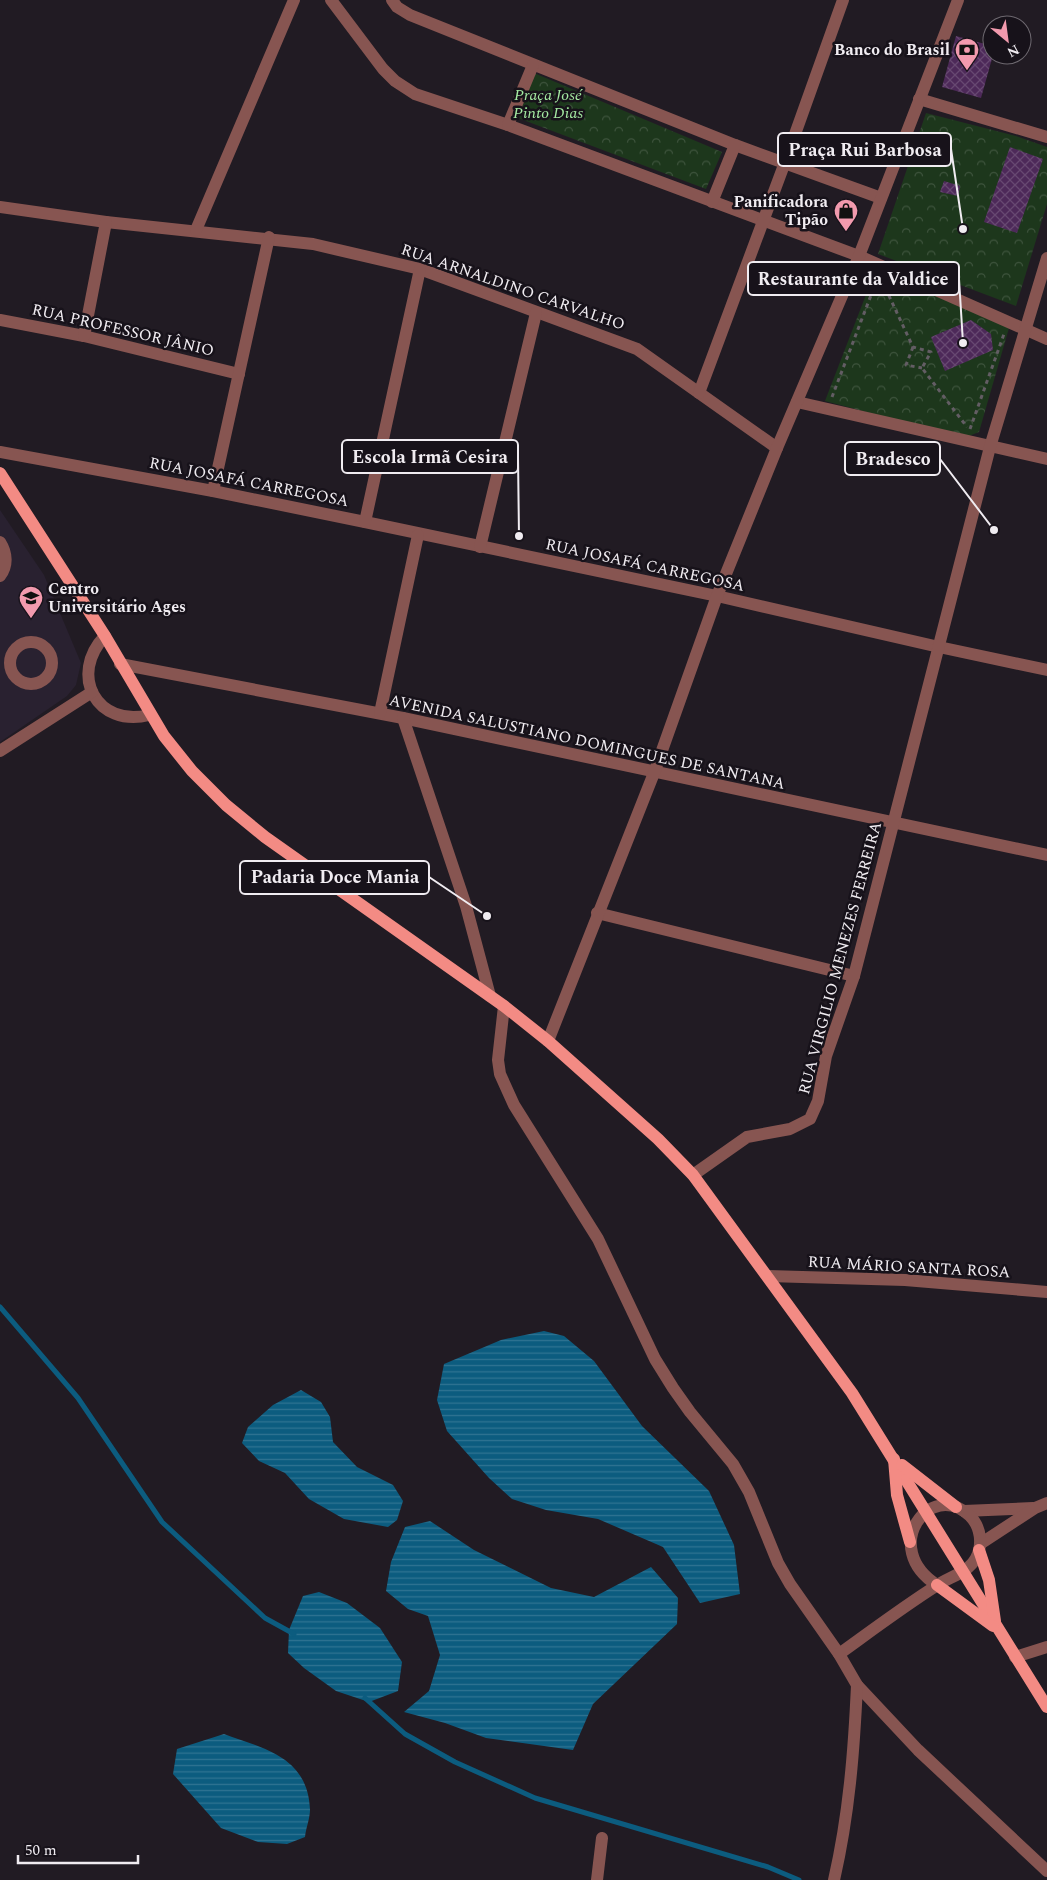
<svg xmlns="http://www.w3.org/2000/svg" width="1047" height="1880" font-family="Spectral,serif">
<defs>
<pattern id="park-crowns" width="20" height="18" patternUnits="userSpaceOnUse" patternTransform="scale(1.25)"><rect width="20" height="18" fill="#1d371c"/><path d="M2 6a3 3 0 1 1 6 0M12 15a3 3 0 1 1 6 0" fill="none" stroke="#3e543d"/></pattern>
<pattern id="water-rules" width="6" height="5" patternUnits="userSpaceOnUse" patternTransform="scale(1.25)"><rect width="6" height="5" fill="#0c5c7f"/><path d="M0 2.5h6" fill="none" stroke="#307492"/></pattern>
<pattern id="building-cross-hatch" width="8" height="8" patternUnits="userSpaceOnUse" patternTransform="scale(1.25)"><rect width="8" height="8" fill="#4d2959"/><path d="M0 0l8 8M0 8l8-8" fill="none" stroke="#674871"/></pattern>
</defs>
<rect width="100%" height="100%" fill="#211b23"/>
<!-- education -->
<polygon fill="#292130" points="0,510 44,575 81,663 76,685 67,696 0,742"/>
<!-- park -->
<g fill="url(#park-crowns)">
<polygon points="534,73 722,152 706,189 518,118"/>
<polygon points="926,113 1016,136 1047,147 1047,204 1016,306 878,254"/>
<polygon points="882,271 1009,328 979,432 964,438 825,401 874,274"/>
</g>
<!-- water -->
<g fill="url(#water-rules)">
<polygon points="544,1331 564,1336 594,1361 642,1426 709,1491 734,1545 740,1594 700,1603 663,1547 598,1519 546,1510 512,1499 489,1478 447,1431 437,1400 444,1364 501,1340"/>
<polygon points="301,1390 321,1402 330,1417 333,1442 357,1467 393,1485 403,1501 397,1520 388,1527 344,1519 309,1499 285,1473 259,1461 242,1443 248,1427 273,1405"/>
<polygon points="430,1521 474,1550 551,1588 594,1597 651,1567 678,1598 677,1624 593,1704 573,1750 486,1738 445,1723 404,1712 429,1691 440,1655 428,1616 408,1609 386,1591 391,1562 405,1527"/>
<polygon points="319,1592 347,1603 380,1628 402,1662 398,1691 369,1702 336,1691 304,1668 288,1653 289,1630 303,1596"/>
<path d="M224 1734C265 1749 308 1757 310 1810 310 1818 306 1828 305 1837L287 1844 258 1842 221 1828 173 1774 177 1749Z"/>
</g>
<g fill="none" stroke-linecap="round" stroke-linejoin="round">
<!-- stream -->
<g stroke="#0c5c7f" stroke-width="5">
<polyline points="0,1307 78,1398 162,1522 265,1618 294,1634"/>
<polyline points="365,1698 405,1734 455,1762 535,1798 768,1867 799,1880"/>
</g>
</g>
<!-- building -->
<g fill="url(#building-cross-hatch)">
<polygon points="956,36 992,46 993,55 981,98 942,87"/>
<polygon points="1010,147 1043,159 1017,233 984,222"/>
<polygon points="944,181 960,186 958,196 940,192"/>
<polygon points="971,320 991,334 993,350 945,371 931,337"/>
</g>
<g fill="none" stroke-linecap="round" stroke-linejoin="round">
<!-- path -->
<g stroke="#635d64" stroke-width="3" stroke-dasharray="4 4" stroke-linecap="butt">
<polyline points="882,281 913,347 931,352 922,368 967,427"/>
<polyline points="913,347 906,365 922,368"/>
<polyline points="832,397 878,277"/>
<polyline points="970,429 1004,334"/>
</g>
<!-- minor -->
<g stroke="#875551" stroke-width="12">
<polyline points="331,0 383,69 395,81 415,94 508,125 859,256 1047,339"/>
<polyline points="392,0 397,7 410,15 735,145 881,198"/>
<polyline points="919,99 1047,137"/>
<polyline points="508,125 533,65"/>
<polyline points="712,202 735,145"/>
<polyline points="0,207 106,222 313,244 420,269 637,349 777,448"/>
<polyline points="196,230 294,0"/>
<polyline points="0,320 84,336 239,374"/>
<polyline points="84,336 106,222"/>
<polyline points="699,393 784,165 843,0"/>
<polyline points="797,402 1047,459"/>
<polyline points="0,452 213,491 365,522 717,596 939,647 1047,670"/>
<polyline points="213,491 269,237"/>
<polyline points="365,522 420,269"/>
<path d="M0 542C7 553 8 566 0 576"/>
<polyline points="480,547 536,313"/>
<path d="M105 636C68 675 97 728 149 715"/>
<circle cx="31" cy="663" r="21"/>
<polyline points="120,664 403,718 1047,855"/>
<polyline points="380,713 418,535"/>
<polyline points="403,718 466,906 490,996"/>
<polyline points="0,751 92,692"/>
<polyline points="597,913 854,976"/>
<polyline points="504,1006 498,1060 500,1074 514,1105 598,1239 655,1359 673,1388 690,1412 733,1464 749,1492 778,1563 790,1584 839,1654 857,1685 918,1750 1047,1871"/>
<polyline points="548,1041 654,773 717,596 777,448 859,256 958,0"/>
<polyline points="693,1175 747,1137 790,1129 810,1119 818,1101 826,1056 854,976 990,447 1047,258"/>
<polyline points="768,1276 905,1280 1047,1292"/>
<polyline points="964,1511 1033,1508"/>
<polyline points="980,1544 1035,1508 1047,1503"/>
<path d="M839 1654C871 1631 903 1607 936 1586 949 1577 968 1573 976 1558 983 1545 981 1527 970 1516 930 1478 879 1548 937 1585"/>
<polyline points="1015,1657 1047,1647"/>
<polyline points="597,1880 602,1838"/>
<path d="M834 1880C849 1815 854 1751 857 1685"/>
</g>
<!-- major -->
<g stroke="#f38b84" stroke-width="12">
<polyline points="0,473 105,636 164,736 192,771 226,805 265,837 504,1006 548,1041 658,1139 693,1175 852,1393 1047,1707"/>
<polyline points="894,1459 897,1495 910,1542"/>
<polyline points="902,1465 956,1507"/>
<polyline points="979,1550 989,1580 995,1621"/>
<polyline points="937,1585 993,1626"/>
</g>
</g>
<!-- icons -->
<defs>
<symbol id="bank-pin" viewBox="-11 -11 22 30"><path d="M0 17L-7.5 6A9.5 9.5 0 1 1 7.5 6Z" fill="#f29aae" stroke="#17121a"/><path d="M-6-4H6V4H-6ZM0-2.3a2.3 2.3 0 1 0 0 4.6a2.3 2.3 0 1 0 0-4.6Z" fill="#111"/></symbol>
<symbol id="shop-pin" viewBox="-11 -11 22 30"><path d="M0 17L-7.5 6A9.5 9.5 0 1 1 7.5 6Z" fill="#f29aae" stroke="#17121a"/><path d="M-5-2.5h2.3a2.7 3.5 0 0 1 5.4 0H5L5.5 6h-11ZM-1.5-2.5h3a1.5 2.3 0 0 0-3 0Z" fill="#111"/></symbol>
<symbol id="university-pin" viewBox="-11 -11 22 30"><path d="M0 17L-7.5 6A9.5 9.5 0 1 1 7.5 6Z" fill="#f29aae" stroke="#17121a"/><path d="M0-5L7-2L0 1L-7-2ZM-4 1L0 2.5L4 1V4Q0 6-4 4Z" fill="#111"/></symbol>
</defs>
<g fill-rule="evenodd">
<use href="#bank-pin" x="953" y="36" width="28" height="38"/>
<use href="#shop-pin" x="832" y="197" width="28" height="38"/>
<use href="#university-pin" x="17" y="584" width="28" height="38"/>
</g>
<g text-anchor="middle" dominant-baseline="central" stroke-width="5" stroke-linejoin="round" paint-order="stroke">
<!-- poi labels -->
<g font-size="16" font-weight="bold" fill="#f0ecf1" stroke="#17121a" text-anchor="end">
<text x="950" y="50">Banco do Brasil</text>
<text x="828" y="202">Panificadora<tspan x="828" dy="18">Tipão</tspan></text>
<text x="48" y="589" text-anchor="start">Centro<tspan x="48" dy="18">Universitário Ages</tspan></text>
</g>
<!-- park labels -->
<g font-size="16" font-style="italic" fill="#a5eaa2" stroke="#17121a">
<text x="548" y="95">Praça José<tspan x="548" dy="18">Pinto Dias</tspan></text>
</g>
<!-- street labels -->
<g font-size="16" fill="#f0ecf1" stroke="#17121a">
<text transform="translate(513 287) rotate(19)">RUA ARNALDINO CARVALHO</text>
<text transform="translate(123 330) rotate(13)">RUA PROFESSOR JÂNIO</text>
<text transform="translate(249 482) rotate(11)">RUA JOSAFÁ CARREGOSA</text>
<text transform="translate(645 565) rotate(12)">RUA JOSAFÁ CARREGOSA</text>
<text transform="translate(587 742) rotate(12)">AVENIDA SALUSTIANO DOMINGUES DE SANTANA</text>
<text transform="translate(840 958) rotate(-75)">RUA VIRGILIO MENEZES FERREIRA</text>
<text transform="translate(909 1267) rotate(3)">RUA MÁRIO SANTA ROSA</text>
</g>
</g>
<!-- callouts -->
<path fill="none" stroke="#f0ecf1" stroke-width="2" d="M963 229L951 149M963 343L959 279M519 536L518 457M994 530L940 459M487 916L429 877"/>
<g fill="#f0ecf1" stroke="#17121a" stroke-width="2">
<circle cx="963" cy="229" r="5"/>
<circle cx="963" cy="343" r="5"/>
<circle cx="519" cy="536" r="5"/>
<circle cx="994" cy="530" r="5"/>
<circle cx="487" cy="916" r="5"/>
</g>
<g fill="#17121a" stroke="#f0ecf1" stroke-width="2">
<rect x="778" y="133" width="173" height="33" rx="5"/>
<rect x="748" y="262" width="211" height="33" rx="5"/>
<rect x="342" y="440" width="176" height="33" rx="5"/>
<rect x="845" y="442" width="95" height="33" rx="5"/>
<rect x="240" y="861" width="189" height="33" rx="5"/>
</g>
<g font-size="18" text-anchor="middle" font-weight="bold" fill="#f0ecf1">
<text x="865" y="156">Praça Rui Barbosa</text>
<text x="853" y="285">Restaurante da Valdice</text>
<text x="430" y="463">Escola Irmã Cesira</text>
<text x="893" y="465">Bradesco</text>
<text x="335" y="883">Padaria Doce Mania</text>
</g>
<!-- north arrow -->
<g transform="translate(1007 40) rotate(151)"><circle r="24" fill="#17121a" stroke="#6e6970"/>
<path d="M0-4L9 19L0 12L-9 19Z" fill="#f29aae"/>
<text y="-8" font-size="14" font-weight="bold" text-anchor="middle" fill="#f0ecf1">N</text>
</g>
<!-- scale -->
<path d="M18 1855v8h120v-8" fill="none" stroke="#f0ecf1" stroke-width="2.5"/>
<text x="25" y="1855" font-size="15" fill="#f0ecf1" stroke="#17121a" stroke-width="4" paint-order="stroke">50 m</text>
</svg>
